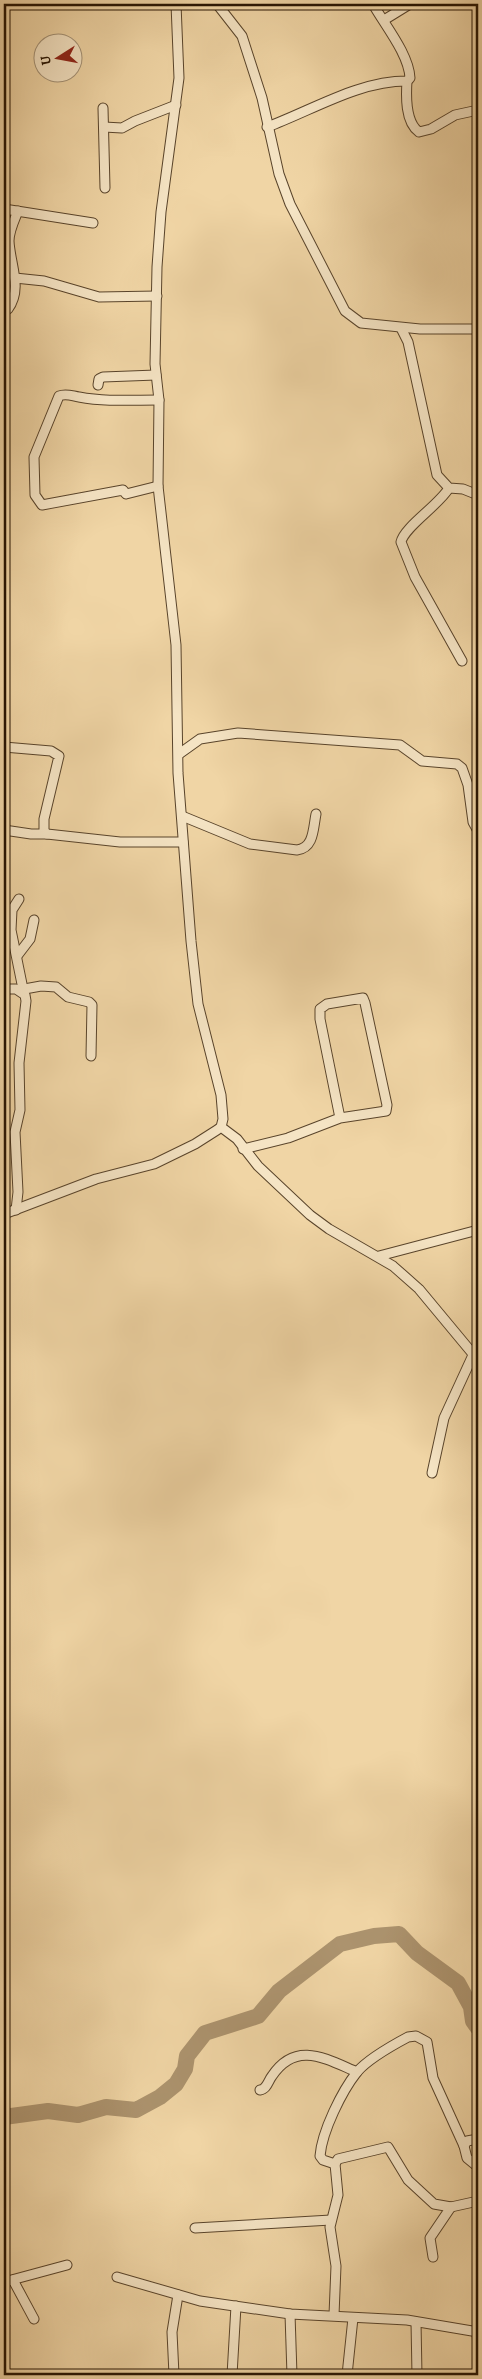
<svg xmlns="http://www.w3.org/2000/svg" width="482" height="2379" font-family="Alegreya,serif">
<rect width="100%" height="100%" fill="#f0d5a5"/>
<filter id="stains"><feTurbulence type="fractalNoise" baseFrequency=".004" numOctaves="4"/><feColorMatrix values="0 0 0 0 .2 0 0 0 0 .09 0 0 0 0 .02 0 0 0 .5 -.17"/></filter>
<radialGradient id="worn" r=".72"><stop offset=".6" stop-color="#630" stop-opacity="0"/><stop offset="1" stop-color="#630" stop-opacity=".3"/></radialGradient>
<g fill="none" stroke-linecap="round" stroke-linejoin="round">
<!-- river -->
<polyline stroke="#ac936e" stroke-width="16" points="4,2117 48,2111 78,2115 106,2107 136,2110 160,2097 176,2084 185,2069 187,2056 205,2033 258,2016 279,1991 340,1944 374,1936 399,1934 417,1953 458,1983 471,2007 473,2021 478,2028"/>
<defs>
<g id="minor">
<polyline points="217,4 242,36 262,98 279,174 290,204 345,311 361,323 420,329 478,329"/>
<polyline points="384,20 410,4"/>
<path d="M407 81C406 96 405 122 419 132L431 129 455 115 478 110"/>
<polyline points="103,108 105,188"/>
<polyline points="104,127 122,128 135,121 176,105"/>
<path d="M267 127C313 110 358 81 407 81L410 78C409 54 384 24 373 4"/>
<polyline points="4,209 93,223"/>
<polyline points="15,278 44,281 99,297 157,296"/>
<path d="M4 310 8 309C23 289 10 264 9 241 9 231 14 221 18 211"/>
<polyline points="401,328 408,342 437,475 449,488 463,489 478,495"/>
<polyline points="98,385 99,379 103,377 156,375"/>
<path d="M158 486 126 494 123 490 42 505 35 495 34 457 59 396C66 393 72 396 79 397 106 402 131 400 159 400"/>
<path d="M449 488C439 505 404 527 401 542L415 577 462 661"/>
<polyline points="4,747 51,751 59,756 44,819 44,831 47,834 120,842 183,842"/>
<polyline points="179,754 200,739 238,733 400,745 422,761 457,764 462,768 468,785 473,822 478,831"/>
<path d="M182 816 250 844 297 850C314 848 313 829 316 814"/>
<polyline points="4,830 31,834 47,834"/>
<polyline points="19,899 12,910 11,930 23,989"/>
<polyline points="17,956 30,939 34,920"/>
<polyline points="4,989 16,989 25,995 26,1001 19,1063 20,1110 15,1132 18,1192 16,1210"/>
<polyline points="19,990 41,986 56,987 68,997 89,1002 92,1005 91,1056"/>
<polyline points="221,1127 237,1139 258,1166 310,1215 329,1229 393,1266 419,1289 478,1360"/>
<polyline points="243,1149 288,1138 340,1118 386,1111 387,1105 365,1003 363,998 327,1004 320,1009 320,1019 340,1118"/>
<polyline points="4,1214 96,1179 154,1164 195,1144 217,1130 221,1127 223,1119 221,1095 198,1004 191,941 178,773 176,645 158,486 159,400 155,364 157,267 161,212 179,78 176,4"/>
<polyline points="379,1256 478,1230"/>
<polyline points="432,1473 444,1418 473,1355"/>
<path d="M260 2090C267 2089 268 2081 272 2076 296 2040 326 2059 357 2072"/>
<polyline points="478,2139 467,2141 464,2146 467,2158 478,2167"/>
<path d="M335 2164 323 2160 320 2156C322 2131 342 2091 357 2072 368 2059 393 2045 408 2037L416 2036 427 2042 433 2078 464 2146"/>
<polyline points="195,2228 331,2220"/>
<polyline points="433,2257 430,2238 451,2207"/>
<polyline points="117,2277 200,2301 290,2314 407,2320 478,2332"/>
<polyline points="13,2280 34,2319"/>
<polyline points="4,2282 67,2265"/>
<polyline points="290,2314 292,2375"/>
<polyline points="334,2315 336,2266 330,2227 338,2195 335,2164 338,2159 388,2147 408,2180 434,2204 451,2207 478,2201"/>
<polyline points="416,2322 417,2375"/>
<polyline points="477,2332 478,2349"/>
<polyline points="174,2375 172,2332 178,2295"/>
<polyline points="232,2375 236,2306"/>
<polyline points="347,2375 353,2318"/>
</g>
</defs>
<!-- minor casing -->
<use href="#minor" stroke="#59442b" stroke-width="11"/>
<!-- minor -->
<use href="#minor" stroke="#f5e4c4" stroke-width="9"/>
</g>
<!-- margin -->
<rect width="482" height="2379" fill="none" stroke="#f0d5a5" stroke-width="20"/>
<rect x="5" y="5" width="472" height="2369" fill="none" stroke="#271402" stroke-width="2.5"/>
<rect x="10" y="10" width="462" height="2359" fill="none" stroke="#271402"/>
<!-- north arrow -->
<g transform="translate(58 58) rotate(259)"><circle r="24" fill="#f5e4c4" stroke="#a39176"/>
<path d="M0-4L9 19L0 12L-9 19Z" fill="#8f2418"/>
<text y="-8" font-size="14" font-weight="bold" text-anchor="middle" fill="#271402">U</text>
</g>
<rect width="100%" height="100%" filter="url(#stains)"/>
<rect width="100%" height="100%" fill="url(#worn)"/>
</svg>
